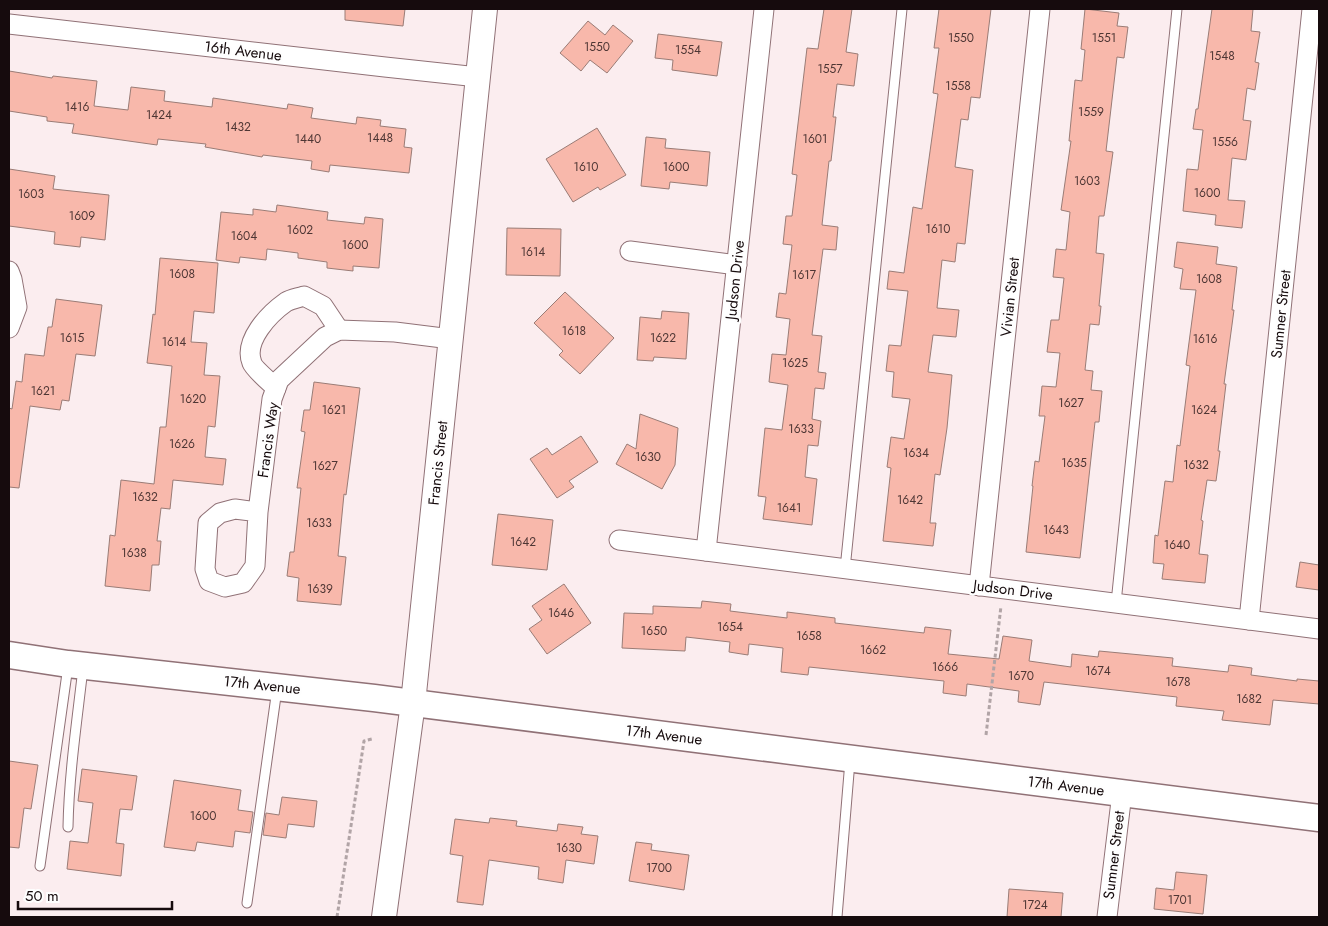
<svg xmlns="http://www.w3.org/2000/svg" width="1328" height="926" font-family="Jost,sans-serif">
<rect width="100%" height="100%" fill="#fbedef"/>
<!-- building -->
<g fill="#f8b8ab" stroke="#9a7c76">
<polygon points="345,9 405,9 403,26 345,20"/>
<polygon points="824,9 852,9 846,52 858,54 854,86 837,84 833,117 836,117 831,161 829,161 822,225 838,227 836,250 823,249 812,335 822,336 818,372 826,373 824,389 815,388 812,419 821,421 818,446 808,445 805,477 817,479 812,525 763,519 766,497 758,496 765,428 782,430 788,385 769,382 772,354 786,355 790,319 776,317 779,293 786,294 792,245 783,244 786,216 792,216 797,175 792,174 807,48 818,49"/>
<polygon points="939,9 991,9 980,98 971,97 968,120 961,119 955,167 973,170 965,244 957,243 955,262 942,260 937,308 959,310 956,337 933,335 928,372 952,375 947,428 940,475 935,474 930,523 936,523 933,546 883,541 891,468 887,467 891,437 904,439 910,399 892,397 894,372 886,371 889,345 901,346 908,291 887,289 889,271 904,273 913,207 922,209 938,94 933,93 939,48 934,48"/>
<polygon points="1085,9 1119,13 1117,26 1128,27 1124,58 1117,57 1106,151 1113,152 1104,216 1099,216 1096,253 1104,254 1099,306 1101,306 1099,325 1090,324 1085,370 1093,371 1091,390 1102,391 1099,422 1095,422 1080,558 1026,552 1033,486 1032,486 1035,461 1039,462 1045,416 1039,416 1042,386 1056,387 1060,353 1047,352 1051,320 1059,320 1064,278 1053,277 1056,249 1066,250 1070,212 1061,210 1071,141 1069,141 1075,80 1082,81 1085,50 1081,49"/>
<polygon points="1212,9 1253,9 1251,31 1260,32 1255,62 1259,63 1255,90 1247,88 1243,120 1251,121 1246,160 1232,158 1228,200 1245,201 1242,228 1215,225 1216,215 1183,211 1187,169 1198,170 1203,130 1193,129 1196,109 1198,109"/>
<polygon points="588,21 605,35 613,25 633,41 607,73 590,60 581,71 560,53"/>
<polygon points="658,34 722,42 717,76 672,70 673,60 655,58"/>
<polygon points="9,71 52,78 53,76 97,81 94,106 128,110 131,87 165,91 164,101 212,107 213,98 287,109 288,104 313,108 311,118 356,124 357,117 381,120 380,126 406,129 404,147 412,148 409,173 330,165 329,172 311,169 312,161 263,155 262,157 205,147 206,144 158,139 157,145 72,133 74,124 47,121 47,117 9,111"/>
<polygon points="597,128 626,175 600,190 598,187 573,202 546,159"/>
<polygon points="646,137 666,139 665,148 710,152 707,186 670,182 669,189 641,186"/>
<polygon points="9,169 55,176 53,189 109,195 105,240 81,237 80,247 54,244 55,232 9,226"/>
<polygon points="277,205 328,212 327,220 364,224 365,217 383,219 379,268 353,266 353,271 327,268 327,262 298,258 298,253 267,249 266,260 240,257 239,263 216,260 221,212 253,215 253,209 276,212"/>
<polygon points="507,228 561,229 560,276 506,275"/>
<polygon points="1177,242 1218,247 1216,264 1237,267 1232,310 1234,310 1224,384 1226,384 1218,451 1220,451 1216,481 1207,480 1201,520 1203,521 1199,554 1208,555 1205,583 1162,579 1164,564 1153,563 1155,535 1158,536 1165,481 1173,482 1177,445 1180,446 1190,366 1186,365 1196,290 1180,289 1183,269 1174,267"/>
<polygon points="160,258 218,263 214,313 194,311 191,342 207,343 204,375 220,376 215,427 208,426 205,457 226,459 223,485 173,480 170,509 161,508 157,541 161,541 159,565 152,565 150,591 105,586 110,535 115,536 121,480 154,484 160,427 166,427 172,366 147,363 153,314 155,315"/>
<polygon points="565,292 614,338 580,374 559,355 563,351 534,323"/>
<polygon points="56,299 102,305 95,356 76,354 69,401 62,400 60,410 30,406 19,488 9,487 9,408 12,409 16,381 22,382 25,354 44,356 48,327 52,327"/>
<polygon points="662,311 689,313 686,359 654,357 653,361 637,360 640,317 661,319"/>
<polygon points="314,382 360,388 346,495 344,494 338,556 346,557 341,605 297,601 299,578 287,576 290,552 294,552 301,488 297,488 305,432 301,431 304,410 310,410"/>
<polygon points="640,414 678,428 675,465 662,489 616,464 627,444 636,449"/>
<polygon points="581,436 598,462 569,481 574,487 557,498 530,459 547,448 552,455"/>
<polygon points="498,514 553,520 547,570 492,565"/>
<polygon points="1300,562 1319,565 1319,590 1296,587"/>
<polygon points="564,584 591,623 547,654 529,629 542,620 532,606"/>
<polygon points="702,601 731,604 730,611 787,618 787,612 835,618 835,623 924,633 925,627 951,630 948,654 999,659 1003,636 1032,640 1029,661 1071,667 1072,654 1098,657 1099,651 1173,658 1172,666 1228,672 1229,665 1252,668 1251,675 1297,681 1297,679 1319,681 1319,704 1273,700 1270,725 1222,720 1224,711 1176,706 1177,697 1044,682 1040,705 1018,702 1019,691 967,684 966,696 943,693 944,681 809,667 808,675 781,672 783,648 749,644 748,655 729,652 730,642 686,637 685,651 622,648 624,613 653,614 653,606 701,608"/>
<polygon points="9,761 38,765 31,809 24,808 19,848 9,847"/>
<polygon points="82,769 137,776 132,810 120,809 116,843 124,844 121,876 67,869 70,841 88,843 93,803 78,801"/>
<polygon points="174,780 241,790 238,810 253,812 250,833 235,831 233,847 197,842 195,851 164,847"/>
<polygon points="282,797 317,801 314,827 288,824 286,838 263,835 266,813 279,815"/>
<polygon points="490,818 517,821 516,826 557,831 558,824 583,827 581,834 598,836 594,864 566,860 563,883 538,879 539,867 489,860 483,905 457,902 463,856 450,854 455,819 489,823"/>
<polygon points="636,842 652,844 651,850 689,855 684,890 629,881"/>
<polygon points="1176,872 1207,875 1203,914 1154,909 1156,888 1174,890"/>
<polygon points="1009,889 1063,893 1061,917 1007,917"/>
</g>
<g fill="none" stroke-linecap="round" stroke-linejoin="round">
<defs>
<g id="service">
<polyline points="845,569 902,9"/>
<polyline points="1116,603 1177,9"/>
<path d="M68 827C69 774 77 721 83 668"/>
<polyline points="40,866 68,666"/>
<polyline points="247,903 277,689"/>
<polyline points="837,917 850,761"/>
</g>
<g id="minor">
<polyline points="9,24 385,67 478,77"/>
<polyline points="630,251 737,265"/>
<polyline points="9,271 12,279 17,307 9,328"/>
<path d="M276 388C271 383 254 369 252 363 243 341 269 314 286 302 291 299 298 298 304 296L323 306 339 330"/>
<polyline points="258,512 235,509 220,513 208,523 205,569 209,581 225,587 243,583 255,566 258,512 272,399 279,380 325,337 339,330 395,332 451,339"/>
<polyline points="619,540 1319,629"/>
<polyline points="706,551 764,9"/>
<polyline points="979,586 1040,9"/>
<polyline points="1249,620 1312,9"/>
<polyline points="1107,917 1122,793"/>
</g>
<polyline id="tertiary" points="384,917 413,703 485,9"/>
<polyline id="secondary" points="9,655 68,664 374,698 1319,818"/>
</defs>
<!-- service casing -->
<use href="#service" stroke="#907176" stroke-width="11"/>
<!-- minor casing -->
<use href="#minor" stroke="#907176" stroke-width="21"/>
<!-- tertiary casing -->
<use href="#tertiary" stroke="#907176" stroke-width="26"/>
<!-- secondary casing -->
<use href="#secondary" stroke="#907176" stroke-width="29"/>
<!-- path -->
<g stroke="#b1a4a6" stroke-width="3" stroke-dasharray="4 2.5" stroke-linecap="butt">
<polyline points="986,735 1001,606"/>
<polyline points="337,917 364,741 372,739"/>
</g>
<!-- service -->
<use href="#service" stroke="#fff" stroke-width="9"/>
<!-- minor -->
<use href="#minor" stroke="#fff" stroke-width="19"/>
<!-- tertiary -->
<use href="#tertiary" stroke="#fff" stroke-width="24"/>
<!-- secondary -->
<use href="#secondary" stroke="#fff" stroke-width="26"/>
</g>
<g text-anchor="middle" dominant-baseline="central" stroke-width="5" stroke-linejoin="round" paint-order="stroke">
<!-- number labels -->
<g font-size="12" fill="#4e3634">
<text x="961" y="38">1550</text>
<text x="1104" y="38">1551</text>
<text x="597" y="47">1550</text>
<text x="688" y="50">1554</text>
<text x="1222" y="56">1548</text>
<text x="830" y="69">1557</text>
<text x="958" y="86">1558</text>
<text x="77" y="107">1416</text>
<text x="1091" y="112">1559</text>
<text x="159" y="115">1424</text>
<text x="238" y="127">1432</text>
<text x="380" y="138">1448</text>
<text x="308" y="139">1440</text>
<text x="815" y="139">1601</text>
<text x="1225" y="142">1556</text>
<text x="586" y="167">1610</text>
<text x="676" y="167">1600</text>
<text x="1087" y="181">1603</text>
<text x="1207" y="193">1600</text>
<text x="31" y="194">1603</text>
<text x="82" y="216">1609</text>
<text x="938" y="229">1610</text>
<text x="300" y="230">1602</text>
<text x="244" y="236">1604</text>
<text x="355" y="245">1600</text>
<text x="533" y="252">1614</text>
<text x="182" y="274">1608</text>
<text x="804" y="275">1617</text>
<text x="1209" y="279">1608</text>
<text x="574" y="331">1618</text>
<text x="72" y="338">1615</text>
<text x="663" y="338">1622</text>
<text x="1205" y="339">1616</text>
<text x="174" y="342">1614</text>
<text x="795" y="363">1625</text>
<text x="43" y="391">1621</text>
<text x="193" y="399">1620</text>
<text x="1071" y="403">1627</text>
<text x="334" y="410">1621</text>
<text x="1204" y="410">1624</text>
<text x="801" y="429">1633</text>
<text x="182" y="444">1626</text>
<text x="916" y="453">1634</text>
<text x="648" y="457">1630</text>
<text x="1074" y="463">1635</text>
<text x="1196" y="465">1632</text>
<text x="325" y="466">1627</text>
<text x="145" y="497">1632</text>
<text x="910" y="500">1642</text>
<text x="789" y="508">1641</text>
<text x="319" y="523">1633</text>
<text x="1056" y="530">1643</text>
<text x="523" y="542">1642</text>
<text x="1177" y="545">1640</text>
<text x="134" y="553">1638</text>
<text x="320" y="589">1639</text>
<text x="561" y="613">1646</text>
<text x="730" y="627">1654</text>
<text x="654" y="631">1650</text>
<text x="809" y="636">1658</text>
<text x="873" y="650">1662</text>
<text x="945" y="667">1666</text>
<text x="1098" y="671">1674</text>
<text x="1021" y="676">1670</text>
<text x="1178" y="682">1678</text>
<text x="1249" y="699">1682</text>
<text x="203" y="816">1600</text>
<text x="569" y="848">1630</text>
<text x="659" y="868">1700</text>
<text x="1180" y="900">1701</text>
<text x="1035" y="905">1724</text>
</g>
<!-- street labels -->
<g font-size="15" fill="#160b0d" stroke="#fefefe">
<text transform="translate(243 51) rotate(7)">16th Avenue</text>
<text transform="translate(735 280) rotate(-84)">Judson Drive</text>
<text transform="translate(1010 297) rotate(-84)">Vivian Street</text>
<text transform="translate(1281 314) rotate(-84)">Sumner Street</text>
<text transform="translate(268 440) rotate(-82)">Francis Way</text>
<text transform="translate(438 463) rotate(-84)">Francis Street</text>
<text transform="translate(1013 590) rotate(7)">Judson Drive</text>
<text transform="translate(262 685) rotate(6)">17th Avenue</text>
<text transform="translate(664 735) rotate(7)">17th Avenue</text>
<text transform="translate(1066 786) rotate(7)">17th Avenue</text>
<text transform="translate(1114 855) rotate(-83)">Sumner Street</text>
</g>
</g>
<!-- border -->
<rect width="1328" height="926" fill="none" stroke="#160b0d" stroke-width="20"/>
<!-- scale -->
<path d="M18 901v8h154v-8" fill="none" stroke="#160b0d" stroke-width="2.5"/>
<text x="25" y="901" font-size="15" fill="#160b0d" stroke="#fefefe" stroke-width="4" paint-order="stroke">50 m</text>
</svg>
